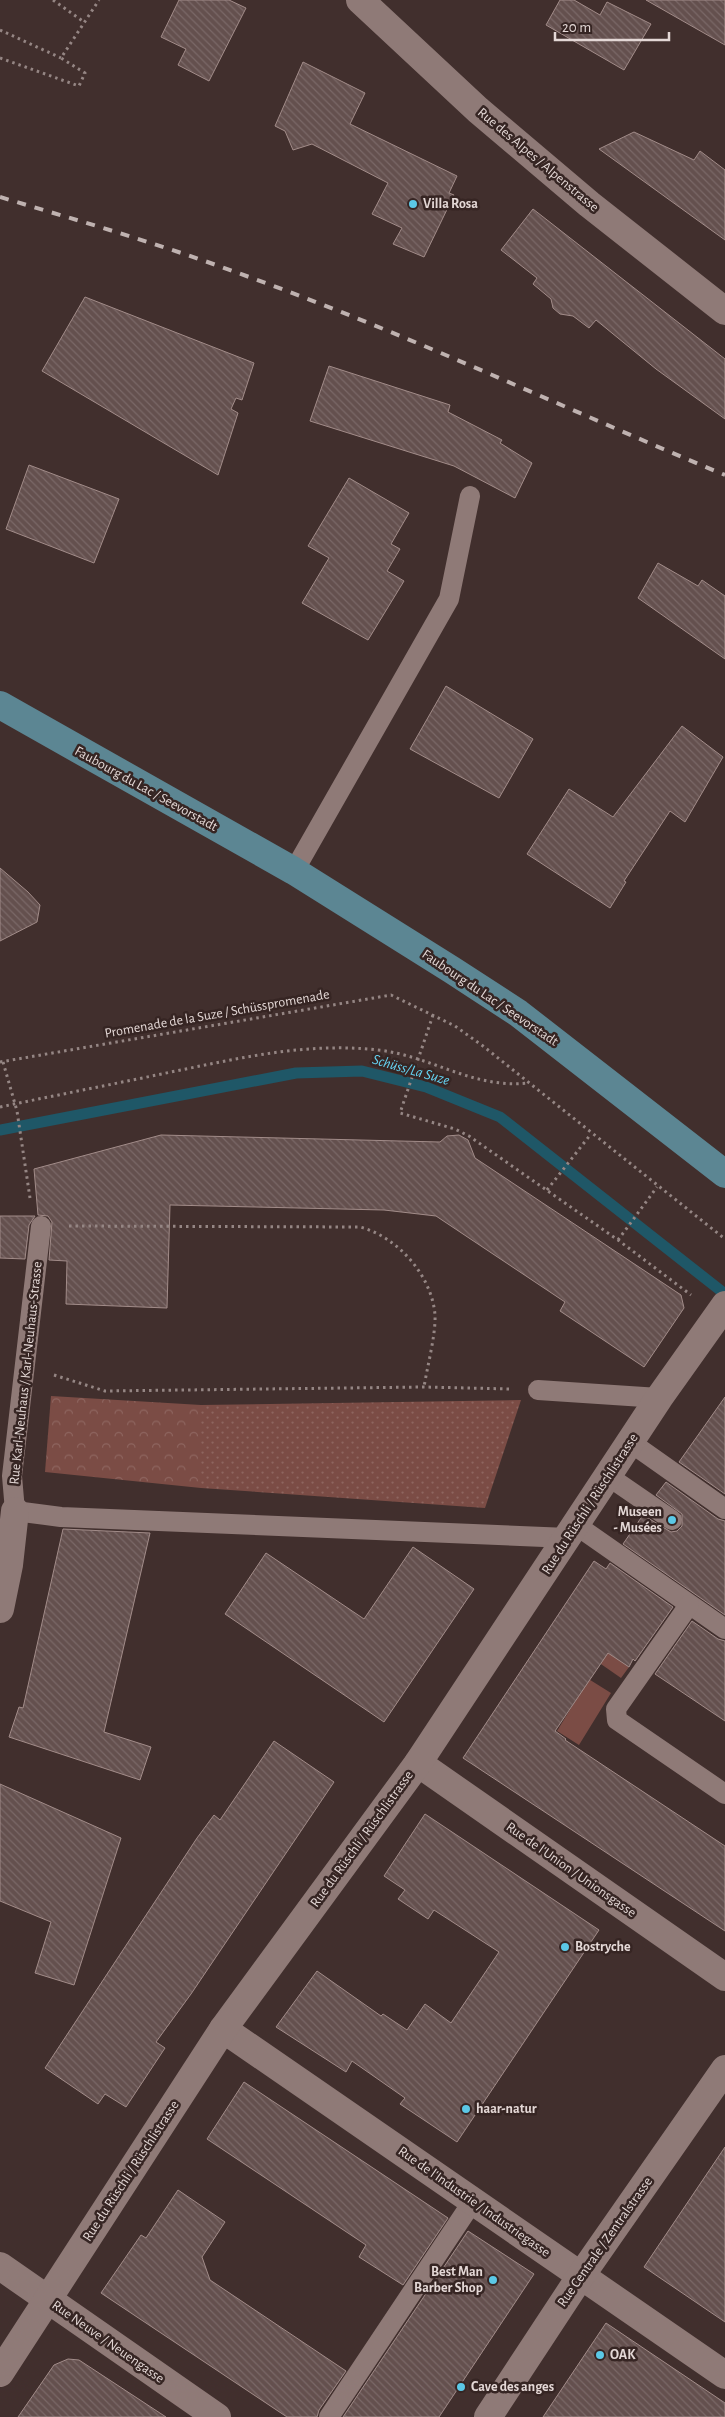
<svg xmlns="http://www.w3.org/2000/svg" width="725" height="2417" font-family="'Alegreya Sans',sans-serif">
<defs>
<pattern id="grass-dots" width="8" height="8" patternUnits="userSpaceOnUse" patternTransform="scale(1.25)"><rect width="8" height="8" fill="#7b4c45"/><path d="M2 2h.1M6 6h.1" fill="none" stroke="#8e655f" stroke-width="1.8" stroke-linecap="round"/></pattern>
<pattern id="forest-crowns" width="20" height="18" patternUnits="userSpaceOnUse" patternTransform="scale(1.25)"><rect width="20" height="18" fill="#7b4c45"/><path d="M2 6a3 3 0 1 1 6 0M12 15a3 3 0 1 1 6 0" fill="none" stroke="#8e655f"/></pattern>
<pattern id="building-back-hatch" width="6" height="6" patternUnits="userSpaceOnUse" patternTransform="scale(1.25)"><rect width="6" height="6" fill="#64504e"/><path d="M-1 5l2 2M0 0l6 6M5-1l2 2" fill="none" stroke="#7a6867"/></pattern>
</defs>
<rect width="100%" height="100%" fill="#412f2d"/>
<!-- grass -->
<polygon fill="url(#grass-dots)" points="521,1400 485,1508 201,1488 201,1405"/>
<!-- forest -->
<polygon fill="url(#forest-crowns)" points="51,1396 201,1405 201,1488 45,1472"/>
<!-- garden -->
<polygon fill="#7b4c45" points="557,1618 629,1667 621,1678 598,1662 587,1678 611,1693 579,1745 557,1731 579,1695"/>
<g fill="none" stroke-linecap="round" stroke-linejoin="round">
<!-- stream -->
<polyline stroke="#1f5767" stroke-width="11" points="0,1130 296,1073 362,1071 426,1087 500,1117 725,1294"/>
</g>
<!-- building -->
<g fill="url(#building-back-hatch)" stroke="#a28c89">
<polygon points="179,0 229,0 246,8 209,81 178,65 186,49 161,37"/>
<polygon points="560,0 574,0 600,15 607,2 651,24 624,70 546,25"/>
<polygon points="646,0 725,0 725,45"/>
<polygon points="303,62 365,93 350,124 457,176 449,193 454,195 424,257 393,244 402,228 372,214 388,183 312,144 293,150 285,131 275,126"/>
<polygon points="634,132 694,160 700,151 725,170 725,240 599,149"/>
<polygon points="533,209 725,359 725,419 656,369 596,320 589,328 573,316 560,314 553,308 551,299 533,284 537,278 501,250"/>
<polygon points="85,297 254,363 242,400 236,398 231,409 238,413 218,475 42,371"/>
<polygon points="329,366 450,405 448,412 502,440 500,443 532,463 515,498 454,466 310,421"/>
<polygon points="29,465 119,499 94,563 6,529"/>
<polygon points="349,478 409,513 391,544 400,549 387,571 404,581 368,640 302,603 329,558 308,546"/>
<polygon points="658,563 698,586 702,580 725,596 725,659 638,598"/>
<polygon points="446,686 533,739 499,798 410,749"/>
<polygon points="682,726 723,757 685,822 670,811 624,881 626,882 610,908 527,854 569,789 613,817"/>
<polygon points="0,868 28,892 40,905 37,922 0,941"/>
<polygon points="161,1135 440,1142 447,1136 459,1135 468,1140 475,1158 681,1295 684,1308 644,1367 560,1311 565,1302 436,1216 384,1210 170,1205 167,1308 66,1304 67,1261 49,1260 52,1222 48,1216 38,1215 34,1169"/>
<polygon points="0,1216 35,1216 29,1225 25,1259 0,1258"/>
<polygon points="725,1397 725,1494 679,1462"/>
<polygon points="666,1482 718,1519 725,1521 725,1615 623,1544 643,1515 671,1532 677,1531 682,1526 682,1514 656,1495"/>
<polygon points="63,1529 150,1533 104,1732 151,1747 140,1780 9,1737 19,1707 23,1708"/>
<polygon points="413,1547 474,1589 384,1722 225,1614 266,1553 364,1619"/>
<polygon points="594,1561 606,1569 610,1563 673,1607 635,1661 633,1659 629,1667 608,1653 555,1731 566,1739 565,1740 725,1846 725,1931 463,1758"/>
<polygon points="692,1621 718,1639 725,1641 725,1721 655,1674"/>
<polygon points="274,1741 334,1782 191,1994 156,2042 165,2048 126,2107 105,2094 98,2104 45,2068 197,1838 214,1815 220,1820"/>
<polygon points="0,1784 121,1838 74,1985 35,1973 51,1922 0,1901"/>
<polygon points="425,1814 599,1930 457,2142 400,2104 405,2098 352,2061 346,2072 276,2027 317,1971 381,2016 383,2014 407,2030 425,2004 451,2023 499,1952 434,1910 428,1919 398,1899 405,1890 384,1876"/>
<polygon points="244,2082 448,2218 403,2285 359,2257 366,2245 207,2139"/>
<polygon points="725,2147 725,2322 644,2267"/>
<polygon points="178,2190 225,2222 202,2257 210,2280 346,2371 319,2410 317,2417 287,2417 101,2293 141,2235 146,2238"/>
<polygon points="468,2231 534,2274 439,2417 343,2417"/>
<polygon points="606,2323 725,2403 725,2417 543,2417"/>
<polygon points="68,2359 79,2360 166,2417 18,2417 54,2365"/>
</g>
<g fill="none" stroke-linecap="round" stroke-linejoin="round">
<!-- path -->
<g stroke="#958684" stroke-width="3" stroke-dasharray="2.5 4" stroke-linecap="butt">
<polyline points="53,0 84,22"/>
<polyline points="0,30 61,58"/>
<polyline points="0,58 79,86 85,73 61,58 99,0"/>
<polyline points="433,1015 400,1113 455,1129 469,1136 618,1240 691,1295"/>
<polyline points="0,1062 391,995 455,1026 483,1046 725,1239"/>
<polyline points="3,1062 17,1111 30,1198"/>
<path d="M0 1107C57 1095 114 1084 171 1072 240 1058 307 1042 378 1050 432 1056 472 1089 528 1083"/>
<polyline points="547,1190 591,1134"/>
<path d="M69 1226 360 1227C398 1237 432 1276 435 1315 436 1334 427 1368 424 1387"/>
<polyline points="618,1240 657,1187"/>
<polyline points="54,1375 105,1391 424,1387 510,1389"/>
</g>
<!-- lane -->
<g stroke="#8f7a77" stroke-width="20">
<polyline points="294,871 449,599 470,496"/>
<polyline points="41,1226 12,1476 15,1511 61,1517 568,1538"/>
<polyline points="538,1390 659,1398"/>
<polyline points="630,1442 725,1509"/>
<polyline points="608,1476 672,1520"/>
<polyline points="576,1525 725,1629"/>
<polyline points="689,1605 616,1709 617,1720 725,1794"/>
<polyline points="329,2417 473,2201"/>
</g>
<!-- street -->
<g stroke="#8f7a77" stroke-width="28">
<polyline points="360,0 478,110 589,204 725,311"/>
<polyline points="0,1609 9,1565 15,1511"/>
<polyline points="418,1763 725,1977"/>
<polyline points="223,2029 725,2375"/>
<polyline points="0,2266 217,2417"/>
<polyline points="0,2373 223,2029 418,1763 659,1398 725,1305"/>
<polyline points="488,2417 580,2277 725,2069"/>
</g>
<!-- primary -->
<polyline stroke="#5c8693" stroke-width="28" points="0,705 294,871 452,970 518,1013 725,1174"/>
<!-- rail -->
<path stroke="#bfb2b0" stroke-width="4" stroke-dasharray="9 9" stroke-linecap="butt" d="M0 197C80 221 160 244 238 273 404 332 563 408 725 475"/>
</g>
<!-- markers -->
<g fill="#5bc8e6" stroke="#362523" stroke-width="2">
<circle cx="413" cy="204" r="5"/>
<circle cx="672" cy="1520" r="5"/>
<circle cx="565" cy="1947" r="5"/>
<circle cx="466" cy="2109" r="5"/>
<circle cx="493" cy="2280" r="5"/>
<circle cx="600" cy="2355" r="5"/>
<circle cx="461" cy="2387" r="5"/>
</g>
<g text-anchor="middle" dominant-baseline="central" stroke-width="5" stroke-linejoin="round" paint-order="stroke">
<!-- street labels -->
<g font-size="14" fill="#e4d8d6" stroke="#362523">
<text transform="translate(538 160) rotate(40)">Rue des Alpes / Alpenstrasse</text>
<text transform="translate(146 789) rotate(29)">Faubourg du Lac / Seevorstadt</text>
<text transform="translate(490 998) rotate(34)">Faubourg du Lac / Seevorstadt</text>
<text transform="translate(217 1014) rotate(-10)">Promenade de la Suze / Schüsspromenade</text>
<text transform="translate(26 1373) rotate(-84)">Rue Karl-Neuhaus / Karl-Neuhaus-Strasse</text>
<text transform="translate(590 1504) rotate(-57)">Rue du Rüschli / Rüschlistrasse</text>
<text transform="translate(362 1839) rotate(-54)">Rue du Rüschli / Rüschlistrasse</text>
<text transform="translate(571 1870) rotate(35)">Rue de l'Union / Unionsgasse</text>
<text transform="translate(131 2171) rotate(-57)">Rue du Rüschli / Rüschlistrasse</text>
<text transform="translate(474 2202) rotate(35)">Rue de l'Industrie / Industriegasse</text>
<text transform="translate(605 2242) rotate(-55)">Rue Centrale / Zentralstrasse</text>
<text transform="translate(108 2342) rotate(35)">Rue Neuve / Neuengasse</text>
</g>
<!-- poi labels -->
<g font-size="14" font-weight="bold" fill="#e4d8d6" stroke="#362523" text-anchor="start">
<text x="423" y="204">Villa Rosa</text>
<text x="662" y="1512" text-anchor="end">Museen<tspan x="662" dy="16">- Musées</tspan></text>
<text x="575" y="1947">Bostryche</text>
<text x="476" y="2109">haar-natur</text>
<text x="483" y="2272" text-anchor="end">Best Man<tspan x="483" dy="16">Barber Shop</tspan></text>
<text x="610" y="2355">OAK</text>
<text x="471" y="2387">Cave des anges</text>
</g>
<!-- water labels -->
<g font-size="15" font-style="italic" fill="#65d2f1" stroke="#362523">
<text transform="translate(411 1070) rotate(16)">Schüss/La Suze</text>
</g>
</g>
<!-- scale -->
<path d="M555 32v8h114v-8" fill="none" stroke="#e4d8d6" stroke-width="2.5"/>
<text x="562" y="32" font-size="15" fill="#e4d8d6" stroke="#362523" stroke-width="4" paint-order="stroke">20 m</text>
</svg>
